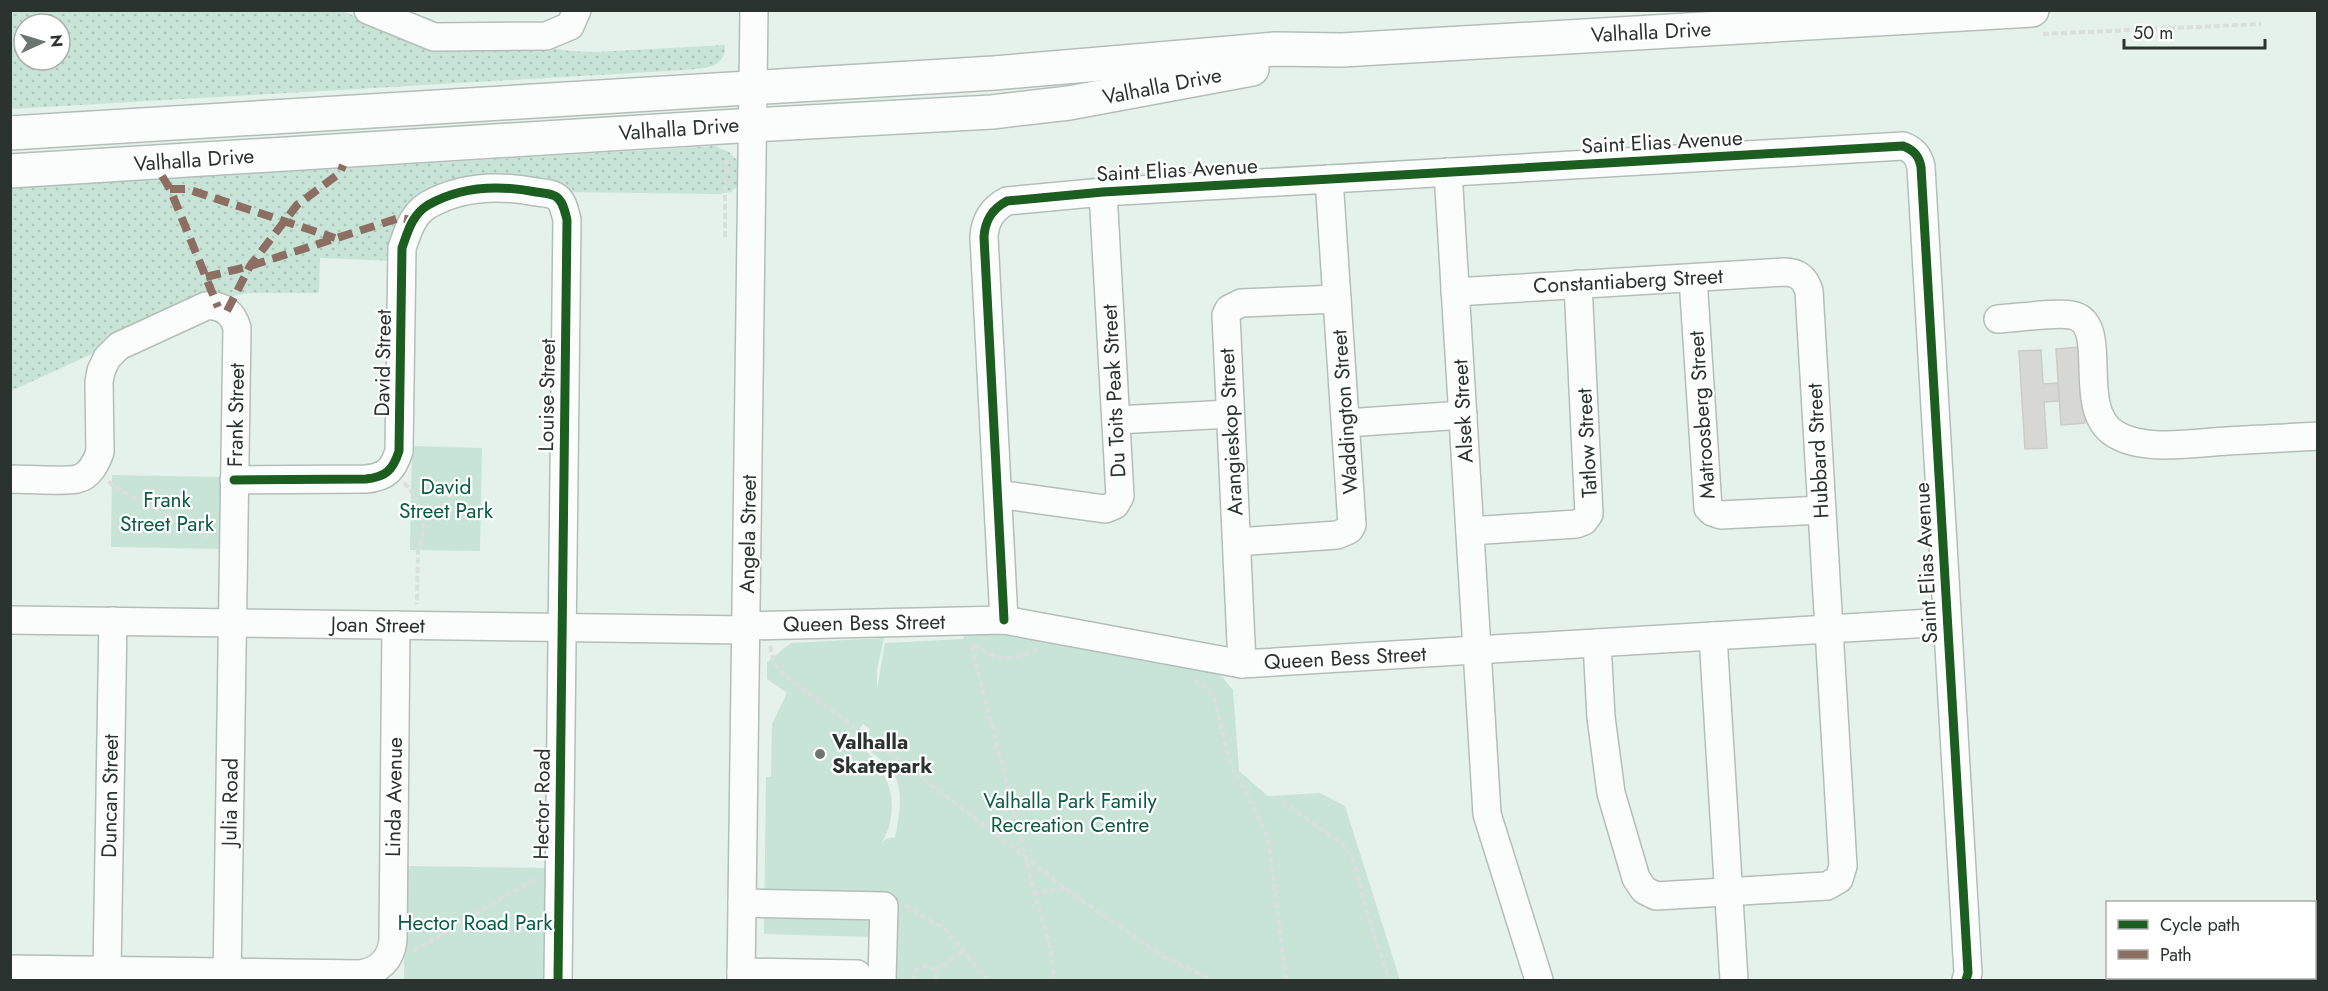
<svg xmlns="http://www.w3.org/2000/svg" width="2328" height="991" font-family="Jost,sans-serif">
<defs>
<pattern id="grass-dots" width="8" height="8" patternUnits="userSpaceOnUse" patternTransform="scale(1.5)"><rect width="8" height="8" fill="#c7e4d6"/><path d="M2 2h.1M6 6h.1" fill="none" stroke="#abc4b8" stroke-width="1.8" stroke-linecap="round"/></pattern>
</defs>
<rect width="100%" height="100%" fill="#e5f2eb"/>
<!-- grass -->
<g fill="url(#grass-dots)" fill-rule="evenodd">
<path d="M11 11H342L426 45 530 44 569 51 596 52 725 45C726 70 702 68 684 70L11 109ZM24 24H60V60H24Z"/>
<polygon points="715,146 729,152 742,165 740,184 731,192 720,194 559,192 457,187 396,261 320,258 319,293 249,293 207,301 11,391 11,188"/>
</g>
<!-- park -->
<g fill="#c7e4d6" fill-rule="evenodd">
<polygon points="412,446 482,448 480,551 410,550"/>
<polygon points="112,475 223,477 222,549 111,547"/>
<path d="M967 631 1042 638 1218 672 1233 690 1239 771 1268 796 1320 793 1345 806 1400 980H870V937L764 934 766 777H771L772 724 787 693 767 679V662L791 643 884 638 877 669V690L885 643 963 639ZM863 724 870 729 858 743C869 751 884 760 892 771 905 789 899 818 895 837L886 839 882 843C884 838 888 832 889 826 899 791 881 760 853 740Z"/>
<polygon points="405,866 546,868 545,980 404,980"/>
</g>
<!-- building -->
<g fill="#d7d8d3" stroke="#caccc7" stroke-width="1.5">
<polygon points="2080,347 2085,423 2061,425 2056,349"/>
<polygon points="2041,350 2043,384 2058,383 2059,401 2044,402 2047,448 2025,449 2019,351"/>
</g>
<g fill="none" stroke-linecap="round" stroke-linejoin="round">
<defs>
<g id="minor">
<polyline points="368,10 434,37 546,36 570,26 577,10"/>
<polyline points="1448,172 1487,814 1539,980"/>
<polyline points="1693,278 1708,508 1712,512 1721,515 1821,510"/>
<path d="M1455 292 1784 272C1797 272 1805 278 1809 291L1843 866 1839 879 1827 886 1656 896 1644 890 1636 878 1611 793 1601 717 1597 643"/>
<path d="M1998 319C2017 318 2054 312 2071 315 2113 322 2073 408 2115 434 2144 452 2194 443 2227 441 2257 439 2287 438 2318 436"/>
<polyline points="1116,420 1230,414"/>
<polyline points="1346,423 1463,415"/>
<path d="M10 479C27 479 62 482 77 479 90 476 96 463 100 452L99 382 101 371 107 358 119 346 206 306C222 304 233 313 237 328L227 980"/>
<path d="M234 480 366 479C386 477 393 470 399 451L402 248C408 231 412 215 428 205 461 186 500 185 536 192 542 193 550 193 555 196 563 200 565 212 567 220L558 980"/>
<polyline points="998,494 1105,509 1115,505 1120,496 1103,192"/>
<polyline points="1470,531 1576,524 1584,521 1589,514 1578,284"/>
<polyline points="1237,542 1337,535 1349,530 1352,525 1329,179"/>
<polyline points="10,620 746,630"/>
<path d="M1004 620 984 237C985 220 992 209 1007 201L1103 192 1903 146C1914 150 1919 156 1921 167L1968 973 1966 980"/>
<polyline points="746,626 1004,620 1242,664 1947,622"/>
<polyline points="1713,636 1734,980"/>
<polyline points="1242,664 1226,315 1229,309 1241,303 1337,299"/>
<polyline points="742,903 884,906 882,980"/>
<path d="M10 969 360 974C380 971 391 959 393 940L396 625"/>
<polyline points="107,970 113,621"/>
<polyline points="741,972 857,974"/>
<polyline points="741,980 754,10"/>
</g>
<g id="major">
<polyline points="10,133 994,73 1275,49 1342,50 2032,10"/>
<polyline points="10,171 754,125 992,112 1069,103 1252,69"/>
</g>
</defs>
<!-- minor casing -->
<use href="#minor" stroke="#b4beb9" stroke-width="30"/>
<!-- major casing -->
<use href="#major" stroke="#b4beb9" stroke-width="36"/>
<!-- path -->
<g stroke="#dadedd" stroke-width="4" stroke-dasharray="6 3" stroke-linecap="butt">
<polyline points="2043,34 2261,24"/>
<polyline points="725,237 725,187 727,158"/>
<polyline points="109,481 113,486 211,539"/>
<polyline points="404,483 411,490 421,511 424,530 418,550 417,604"/>
<polyline points="770,646 774,663 787,677 898,759 1065,888 1159,954 1212,980"/>
<path d="M1038 649C1021 657 1006 662 988 653 981 650 978 646 971 645L1027 861C1033 900 1053 941 1054 980"/>
<polyline points="1194,680 1204,685 1214,697 1230,763 1260,821 1269,844 1286,980"/>
<polyline points="1282,802 1340,842 1350,854 1357,871 1364,903 1389,980"/>
<polyline points="1033,893 1065,888"/>
<polyline points="905,905 946,930 987,980"/>
<polyline points="413,951 538,877"/>
<polyline points="934,969 946,964 963,950"/>
<path d="M913 980C912 967 923 963 934 969L937 980"/>
</g>
<!-- minor -->
<use href="#minor" stroke="#fbfdfc" stroke-width="27"/>
<!-- major -->
<use href="#major" stroke="#fbfdfc" stroke-width="33"/>
<!-- quiet -->
<g stroke="#8d6e63" stroke-width="8" stroke-dasharray="15 8" stroke-linecap="butt">
<polyline points="162,176 170,189 218,307"/>
<polyline points="170,189 187,189 335,238"/>
<polyline points="206,277 250,266 399,218 412,220"/>
<polyline points="227,311 250,266 297,205 340,173 343,165"/>
</g>
<defs>
<g id="cycleway">
<path d="M234 480 366 479C386 477 393 470 399 451L402 248C408 231 412 215 428 205 461 186 500 185 536 192 542 193 550 193 555 196 563 200 565 212 567 220L558 980"/>
<path d="M1004 620 984 237C985 220 992 209 1007 201L1103 192 1903 146C1914 150 1919 156 1921 167L1968 973 1966 980"/>
</g>
</defs>
<!-- cycleway casing -->
<use href="#cycleway" stroke="#fff" stroke-width="13"/>
<!-- cycleway -->
<use href="#cycleway" stroke="#1b5e20" stroke-width="9"/>
</g>
<!-- markers -->
<circle fill="#6b7671" stroke="#fff" stroke-width="2" cx="820" cy="754" r="6"/>
<g text-anchor="middle" dominant-baseline="central" stroke-width="4.5" stroke-linejoin="round" paint-order="stroke">
<!-- street labels -->
<g font-size="21" fill="#2a332f" stroke="#fff">
<text transform="translate(1651 32) rotate(-3)">Valhalla Drive</text>
<text transform="translate(1162 86) rotate(-11)">Valhalla Drive</text>
<text transform="translate(679 129) rotate(-4)">Valhalla Drive</text>
<text transform="translate(1662 142) rotate(-3)">Saint Elias Avenue</text>
<text transform="translate(194 160) rotate(-4)">Valhalla Drive</text>
<text transform="translate(1177 170) rotate(-3)">Saint Elias Avenue</text>
<text transform="translate(1628 281) rotate(-3)">Constantiaberg Street</text>
<text transform="translate(383 363) rotate(-89)">David Street</text>
<text transform="translate(1114 391) rotate(-93)">Du Toits Peak Street</text>
<text transform="translate(547 395) rotate(-89)">Louise Street</text>
<text transform="translate(1463 411) rotate(-93)">Alsek Street</text>
<text transform="translate(1345 412) rotate(-94)">Waddington Street</text>
<text transform="translate(236 415) rotate(-89)">Frank Street</text>
<text transform="translate(1702 415) rotate(-94)">Matroosberg Street</text>
<text transform="translate(1231 432) rotate(-93)">Arangieskop Street</text>
<text transform="translate(1587 443) rotate(-93)">Tatlow Street</text>
<text transform="translate(1818 451) rotate(-93)">Hubbard Street</text>
<text transform="translate(748 534) rotate(-89)">Angela Street</text>
<text transform="translate(1926 563) rotate(-93)">Saint Elias Avenue</text>
<text transform="translate(864 623) rotate(-1)">Queen Bess Street</text>
<text transform="translate(378 625) rotate(1)">Joan Street</text>
<text transform="translate(1345 658) rotate(-3)">Queen Bess Street</text>
<text transform="translate(110 796) rotate(-89)">Duncan Street</text>
<text transform="translate(394 797) rotate(-89)">Linda Avenue</text>
<text transform="translate(230 802) rotate(-89)">Julia Road</text>
<text transform="translate(542 804) rotate(-89)">Hector Road</text>
</g>
<!-- park labels -->
<g font-size="21" fill="#095c41" stroke="#fff">
<text x="446" y="487">David<tspan x="446" dy="24">Street Park</tspan></text>
<text x="167" y="500">Frank<tspan x="167" dy="24">Street Park</tspan></text>
<text x="1070" y="801">Valhalla Park Family<tspan x="1070" dy="24">Recreation Centre</tspan></text>
<text x="475" y="923">Hector Road Park</text>
</g>
<!-- poi labels -->
<g font-size="21" font-weight="bold" fill="#2a332f" stroke="#fff" text-anchor="start">
<text x="832" y="742">Valhalla<tspan x="832" dy="24">Skatepark</tspan></text>
</g>
</g>
<!-- border -->
<rect width="2328" height="991" fill="none" stroke="#2a332f" stroke-width="24"/>
<!-- legend -->
<rect x="2106" y="901" width="210" height="78" fill="#ffffff" stroke="#aaadac" stroke-width="1.5"/>
<rect x="2118" y="920" width="30" height="9" fill="#1b5e20" stroke="#aaadac" stroke-width="1.5"/>
<text x="2160" y="931" font-size="18" fill="#2a332f">Cycle path</text>
<rect x="2118" y="950" width="30" height="9" fill="#8d6e63" stroke="#aaadac" stroke-width="1.5"/>
<text x="2160" y="961" font-size="18" fill="#2a332f">Path</text>
<!-- north arrow -->
<g transform="translate(42 42) rotate(86)"><circle r="28" fill="#ffffff" stroke="#aaadac" stroke-width="1.5"/>
<path d="M0-4.5L10 22L0 15L-10 22Z" fill="#6b7671"/>
<text y="-9" font-size="16" font-weight="bold" text-anchor="middle" fill="#2a332f">N</text>
</g>
<!-- scale -->
<path d="M2124 39v9h141v-9" fill="none" stroke="#2a332f" stroke-width="3"/>
<text x="2133" y="39" font-size="18" fill="#2a332f" stroke="#ffffff" stroke-width="4.5" paint-order="stroke">50 m</text>
</svg>
